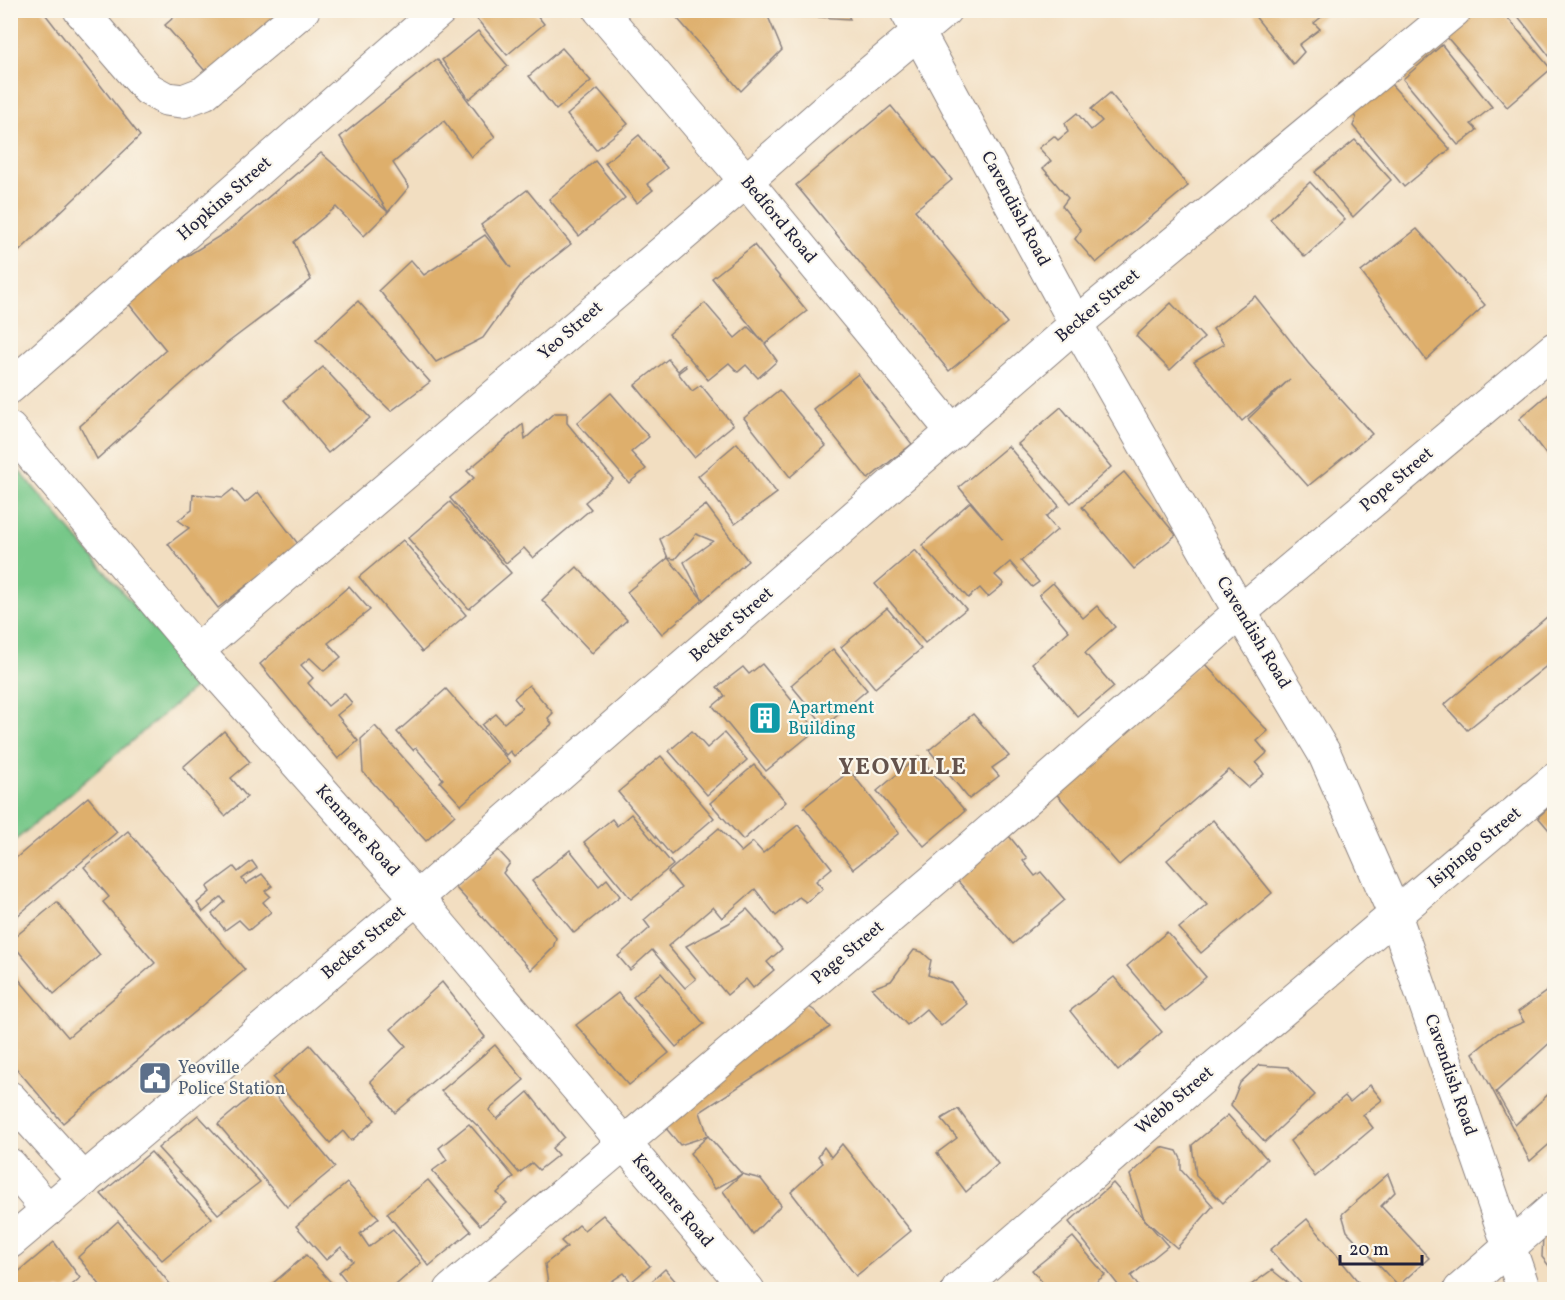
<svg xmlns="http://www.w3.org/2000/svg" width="1565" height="1300" font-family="Vollkorn,serif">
<rect width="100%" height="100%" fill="#fbf7ec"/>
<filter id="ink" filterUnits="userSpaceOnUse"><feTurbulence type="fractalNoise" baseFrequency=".0167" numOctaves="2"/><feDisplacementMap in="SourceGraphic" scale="12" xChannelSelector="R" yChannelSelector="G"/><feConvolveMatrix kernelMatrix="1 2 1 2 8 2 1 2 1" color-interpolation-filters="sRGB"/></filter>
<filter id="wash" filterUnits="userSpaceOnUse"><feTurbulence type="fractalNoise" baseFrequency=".008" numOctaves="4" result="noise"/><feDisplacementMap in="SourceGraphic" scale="24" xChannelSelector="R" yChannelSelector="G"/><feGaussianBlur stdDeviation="1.35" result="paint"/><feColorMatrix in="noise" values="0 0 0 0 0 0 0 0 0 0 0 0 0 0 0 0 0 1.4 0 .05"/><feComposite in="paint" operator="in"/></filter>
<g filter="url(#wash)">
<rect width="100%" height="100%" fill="#f2dec1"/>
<!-- green -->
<polygon fill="#76c788" stroke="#4c7462" stroke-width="1.5" points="11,461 200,683 11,844"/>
<g id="blocks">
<!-- building -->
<g fill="#deaf6c">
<polygon points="10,10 42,10 140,136 10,260"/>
<polygon points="182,10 308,10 220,88 165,25"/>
<polygon points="485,10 533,10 544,24 507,55 476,18"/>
<polygon points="670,10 845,10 850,19 767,14 782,50 741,91"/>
<polygon points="1259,10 1330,10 1314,23 1320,29 1299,45 1304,52 1293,64 1254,15"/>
<polygon points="1476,10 1501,10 1551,69 1507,107 1446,36"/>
<polygon points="1513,10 1554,10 1554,62"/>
<polygon points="478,31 508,66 469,99 442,60"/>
<polygon points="1442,45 1492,107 1471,124 1477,130 1458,145 1403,79"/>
<polygon points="562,48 591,81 556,110 529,76"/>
<polygon points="437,59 495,137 471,157 444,121 393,163 409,187 388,212 364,236 336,207 294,242 311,280 226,344 97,459 80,426 166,350 128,303 164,270 228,231 321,153 388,212 340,137"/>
<polygon points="1389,82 1450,149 1404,187 1353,126 1356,118 1352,112"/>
<polygon points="598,89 628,124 596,150 567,115"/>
<polygon points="1110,93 1188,186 1096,263 1075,239 1081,230 1062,206 1068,198 1043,168 1051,161 1039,148 1054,136 1058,140 1068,132 1065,123 1077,113 1091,130 1102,121 1091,109"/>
<polygon points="891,106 952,180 915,210 1007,323 949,371 796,185"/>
<polygon points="639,135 667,168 647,184 653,190 637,203 605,163"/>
<polygon points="1355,140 1391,180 1353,217 1315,172"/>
<polygon points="595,161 625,198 579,236 549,199"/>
<polygon points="1310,182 1345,220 1305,257 1270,219"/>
<polygon points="527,190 571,244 523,282 483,338 436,362 379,290 411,260 424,275 485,235 511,268 481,225"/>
<polygon points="1417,229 1485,305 1426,360 1361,272"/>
<polygon points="754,245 807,311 765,344 777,361 758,378 746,365 738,372 729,363 708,380 669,334 705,303 735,338 748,327 764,343 712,278"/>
<polygon points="1255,296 1308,363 1372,434 1308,486 1248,419 1290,379 1242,421 1194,362 1224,344 1213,329"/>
<polygon points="358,301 430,382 391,411 316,340"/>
<polygon points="1171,303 1204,338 1170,370 1136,336"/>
<polygon points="668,359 678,371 685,365 686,367 678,373 692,391 701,385 733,425 694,457 635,385"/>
<polygon points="323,367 370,418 328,453 284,400"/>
<polygon points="858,374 912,444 868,479 813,409"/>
<polygon points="1554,389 1554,465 1519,419"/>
<polygon points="779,390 826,446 790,477 744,418"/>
<polygon points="611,393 649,437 631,452 646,469 629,483 577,423"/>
<polygon points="1061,407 1111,467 1071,503 1018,444"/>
<polygon points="554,413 567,413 567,423 613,479 585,502 591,509 533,558 524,548 506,563 450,498 474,478 467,471 523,424 525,439"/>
<polygon points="737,443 777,493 735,524 698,476"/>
<polygon points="1008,446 1059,506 1046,517 1057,530 1021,561 1039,582 1032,587 1010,562 995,575 1004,584 988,597 980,588 968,598 922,545 970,502 1003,540 959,487"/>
<polygon points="1124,472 1176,535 1134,569 1082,507"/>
<polygon points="233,489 245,503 258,492 299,545 218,608 168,544 189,528 178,520 192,510 193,494 223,497"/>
<polygon points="450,502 511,573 469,609 408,538"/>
<polygon points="706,505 748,561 703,600 684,562 713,541 696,534 675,559 668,558 660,539"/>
<polygon points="403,540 466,615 422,652 359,577"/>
<polygon points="915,550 966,609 925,643 875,584"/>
<polygon points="668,558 703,600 662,634 627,592"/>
<polygon points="577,567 627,620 592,653 542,600"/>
<polygon points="1053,583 1083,618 1097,606 1115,627 1085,653 1114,687 1078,717 1032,663 1069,631 1039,595"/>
<polygon points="349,586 370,610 328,643 341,657 324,671 310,658 301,665 313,678 308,683 328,706 344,693 352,703 337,715 358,741 338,759 260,664"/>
<polygon points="887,608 921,649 875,688 841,647"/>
<polygon points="1554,611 1554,660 1467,730 1444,705"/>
<polygon points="833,649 867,690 825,726 791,685"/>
<polygon points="1202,661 1268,731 1257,741 1267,753 1256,763 1264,774 1248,787 1229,770 1119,865 1052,789"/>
<polygon points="762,664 816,730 766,771 713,706 725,696 717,687 743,667 749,674"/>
<polygon points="529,685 553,713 548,718 552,724 514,756 510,751 506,755 482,725 496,714 504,723 522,708 514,698"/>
<polygon points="446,689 510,762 461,805 440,782 443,779 416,748 413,750 397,732"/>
<polygon points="973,714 1009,756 992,768 999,776 969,799 929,750"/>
<polygon points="375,726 455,815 426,841 363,772 361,739"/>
<polygon points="224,731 250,762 231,778 247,797 225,816 183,767"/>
<polygon points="692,731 707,748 724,733 747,760 707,795 669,751"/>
<polygon points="661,756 714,818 671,855 618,792"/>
<polygon points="919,756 965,811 924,846 877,791"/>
<polygon points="754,765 786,802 743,840 710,803"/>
<polygon points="850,771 899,833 853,869 804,807"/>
<polygon points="88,797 117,832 10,922 10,863"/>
<polygon points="1554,803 1554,836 1538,817"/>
<polygon points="631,814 673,865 631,899 584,842 612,819 617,826"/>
<polygon points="1213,820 1272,893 1201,953 1179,928 1207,905 1167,860"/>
<polygon points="798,825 832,868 816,881 823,889 806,902 799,897 776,916 755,889 722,918 713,907 668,946 696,979 685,988 652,950 630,970 618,956 650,928 644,920 681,888 668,872 719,828 741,852 753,842 763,853"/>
<polygon points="128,831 245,970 63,1123 10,1061 10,969 68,1037 155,963 103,902 109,897 84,867"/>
<polygon points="1009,836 1027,858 1023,861 1035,876 1041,872 1065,900 1013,944 956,879"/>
<polygon points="498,850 510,863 503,873 556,938 553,948 531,970 455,887"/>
<polygon points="570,850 599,886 607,879 620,896 574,933 532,881"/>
<polygon points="252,861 257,868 242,879 246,884 262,874 272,886 265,891 270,896 263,902 271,912 249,930 239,920 225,930 212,914 225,902 221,897 203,912 197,903 210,892 207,887 234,867 238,872"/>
<polygon points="57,902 100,955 54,994 10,941"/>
<polygon points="747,909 782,949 767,962 774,970 753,988 746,979 727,995 686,946 729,923"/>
<polygon points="1167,932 1206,977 1165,1011 1127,966"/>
<polygon points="914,950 922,952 931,960 928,975 951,983 967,1004 941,1026 926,1009 907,1025 872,988 891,981"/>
<polygon points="661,973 704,1024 676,1047 633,997"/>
<polygon points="1114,977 1162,1032 1118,1071 1070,1011"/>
<polygon points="442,982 485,1037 395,1113 370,1081 406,1046 391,1029"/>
<polygon points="1554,986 1554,1039 1496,1092 1515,1125 1554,1089 1554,1140 1530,1161 1473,1053 1498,1033 1524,1022 1518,1012"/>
<polygon points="618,993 669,1053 629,1085 576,1025"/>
<polygon points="799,1000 815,1011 830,1027 700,1112 708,1136 742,1174 761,1179 781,1205 753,1234 723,1191 742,1174 715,1189 690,1153 708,1136 680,1145 659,1120"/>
<polygon points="310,1045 375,1120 351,1141 343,1131 330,1143 273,1078"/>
<polygon points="495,1045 524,1080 489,1110 497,1119 528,1092 564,1137 552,1148 558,1155 539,1170 532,1163 519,1173 483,1131 441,1091"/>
<polygon points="1259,1065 1288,1067 1315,1095 1265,1142 1231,1105 1240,1083"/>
<polygon points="266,1084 335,1167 287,1207 218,1124"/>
<polygon points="1370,1085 1382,1100 1363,1115 1373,1128 1315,1177 1290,1141 1345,1096 1350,1102"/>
<polygon points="958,1109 998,1164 966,1192 937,1153 957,1138 941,1119"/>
<polygon points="198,1115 260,1182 218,1214 158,1148"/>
<polygon points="1228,1115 1267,1159 1223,1203 1196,1176 1192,1145"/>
<polygon points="469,1124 514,1177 497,1193 507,1203 480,1225 432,1171 447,1160 439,1148"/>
<polygon points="842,1144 911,1231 856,1276 791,1192 823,1163 818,1156 824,1147 831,1157"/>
<polygon points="1161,1147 1177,1151 1181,1159 1181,1170 1213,1206 1177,1248 1144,1219 1130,1175"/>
<polygon points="151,1152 212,1218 162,1260 101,1194"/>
<polygon points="1388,1174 1395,1192 1381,1206 1429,1258 1398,1286 1347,1231 1342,1214"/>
<polygon points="428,1180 471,1231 429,1266 387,1213"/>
<polygon points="347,1183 379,1218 360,1234 369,1247 393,1229 421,1263 390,1290 353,1290 339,1272 353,1261 341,1247 326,1260 296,1226"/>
<polygon points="1113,1183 1168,1246 1131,1276 1141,1290 1122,1290 1069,1222"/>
<polygon points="603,1215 650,1266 631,1282 624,1273 606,1285 610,1290 549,1290 545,1264 567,1247 561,1241 579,1225 584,1230"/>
<polygon points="1307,1219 1365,1290 1307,1290 1270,1250"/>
<polygon points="118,1221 175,1290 104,1290 78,1257"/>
<polygon points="1554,1225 1554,1272 1542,1257 1543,1235"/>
<polygon points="1073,1237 1105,1275 1086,1290 1049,1290 1032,1270"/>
<polygon points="54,1242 80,1278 66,1290 10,1290 10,1279"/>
<polygon points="306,1255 338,1290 265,1290"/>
<polygon points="665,1269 683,1290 642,1290"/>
<polygon points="1272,1270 1297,1290 1244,1290"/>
</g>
</g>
</g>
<g filter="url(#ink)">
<use href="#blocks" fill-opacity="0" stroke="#8a807e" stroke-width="1.5"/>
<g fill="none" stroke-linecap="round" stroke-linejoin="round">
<defs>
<g id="minor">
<polyline points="80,10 148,89 166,99 183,101 204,93 303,10"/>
<polyline points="600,10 746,181 953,432"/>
<polyline points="906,10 1076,324 1240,612 1324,753 1395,915 1524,1290"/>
<polyline points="10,387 440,10"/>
<polyline points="10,429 197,651 417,898 748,1290"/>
<polyline points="197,651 746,181 834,103 945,10"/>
<polyline points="10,1098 84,1180"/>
<polyline points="10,1165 48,1210"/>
<polyline points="10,1242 417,898 1076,324 1455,10"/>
<polyline points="451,1290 941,874 1240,612 1554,349"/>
<polyline points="958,1290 1201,1079 1554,780"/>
<polyline points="1460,1290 1554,1208"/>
</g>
</defs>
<!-- minor casing -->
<use href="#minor" stroke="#8a807e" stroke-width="35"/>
<!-- minor -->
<use href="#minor" stroke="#fff" stroke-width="33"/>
</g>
</g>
<!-- icons -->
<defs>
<symbol id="building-square" viewBox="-11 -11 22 22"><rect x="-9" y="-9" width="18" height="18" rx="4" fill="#0f9aa8" stroke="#fbf7ec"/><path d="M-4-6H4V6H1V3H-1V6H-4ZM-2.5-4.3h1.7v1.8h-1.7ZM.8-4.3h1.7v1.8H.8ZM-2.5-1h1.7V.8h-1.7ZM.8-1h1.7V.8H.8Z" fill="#fff"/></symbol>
<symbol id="civic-square" viewBox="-11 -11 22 22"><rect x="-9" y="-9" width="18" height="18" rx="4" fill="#5c6f8a" stroke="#fbf7ec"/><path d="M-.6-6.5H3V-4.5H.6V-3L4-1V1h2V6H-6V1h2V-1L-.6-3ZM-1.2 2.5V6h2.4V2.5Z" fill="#fff"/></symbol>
</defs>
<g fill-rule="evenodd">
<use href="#building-square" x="746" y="699" width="38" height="38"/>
<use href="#civic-square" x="136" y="1059" width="38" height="38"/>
</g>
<g text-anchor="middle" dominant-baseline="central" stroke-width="4.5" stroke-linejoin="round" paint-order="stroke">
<!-- street labels -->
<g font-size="18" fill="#22223b" stroke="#fbf7ec">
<text transform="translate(225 199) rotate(-41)">Hopkins Street</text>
<text transform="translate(1015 209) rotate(62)">Cavendish Road</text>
<text transform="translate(778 220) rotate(50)">Bedford Road</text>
<text transform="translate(1098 306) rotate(-40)">Becker Street</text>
<text transform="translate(571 331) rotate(-41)">Yeo Street</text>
<text transform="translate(1397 480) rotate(-40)">Pope Street</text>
<text transform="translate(732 625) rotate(-41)">Becker Street</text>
<text transform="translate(1253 633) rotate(59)">Cavendish Road</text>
<text transform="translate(357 831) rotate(48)">Kenmere Road</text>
<text transform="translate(1475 848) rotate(-40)">Isipingo Street</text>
<text transform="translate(364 943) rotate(-40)">Becker Street</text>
<text transform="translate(848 953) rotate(-40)">Page Street</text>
<text transform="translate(1450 1075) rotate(71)">Cavendish Road</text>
<text transform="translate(1175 1101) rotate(-40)">Webb Street</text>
<text transform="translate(672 1201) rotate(50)">Kenmere Road</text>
</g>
<!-- culture labels -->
<g font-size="18" fill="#0d838f" stroke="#fbf7ec" text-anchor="start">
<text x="788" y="708">Apartment<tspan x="788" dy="21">Building</tspan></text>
</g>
<!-- service labels -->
<g font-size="18" fill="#4e5e75" stroke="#fbf7ec" text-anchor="start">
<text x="178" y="1068">Yeoville<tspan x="178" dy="21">Police Station</tspan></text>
</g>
<!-- district labels -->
<g font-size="24" font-weight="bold" letter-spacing="1.5" fill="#64534c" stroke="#fbf7ec">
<text x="903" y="768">YEOVILLE</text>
</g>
</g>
<!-- margin -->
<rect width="1565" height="1300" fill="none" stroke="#fbf7ec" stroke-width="36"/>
<!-- scale -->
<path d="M1340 1255v9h82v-9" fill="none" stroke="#22223b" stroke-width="3"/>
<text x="1349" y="1255" font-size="18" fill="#22223b" stroke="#fbf7ec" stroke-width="4.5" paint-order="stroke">20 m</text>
</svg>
